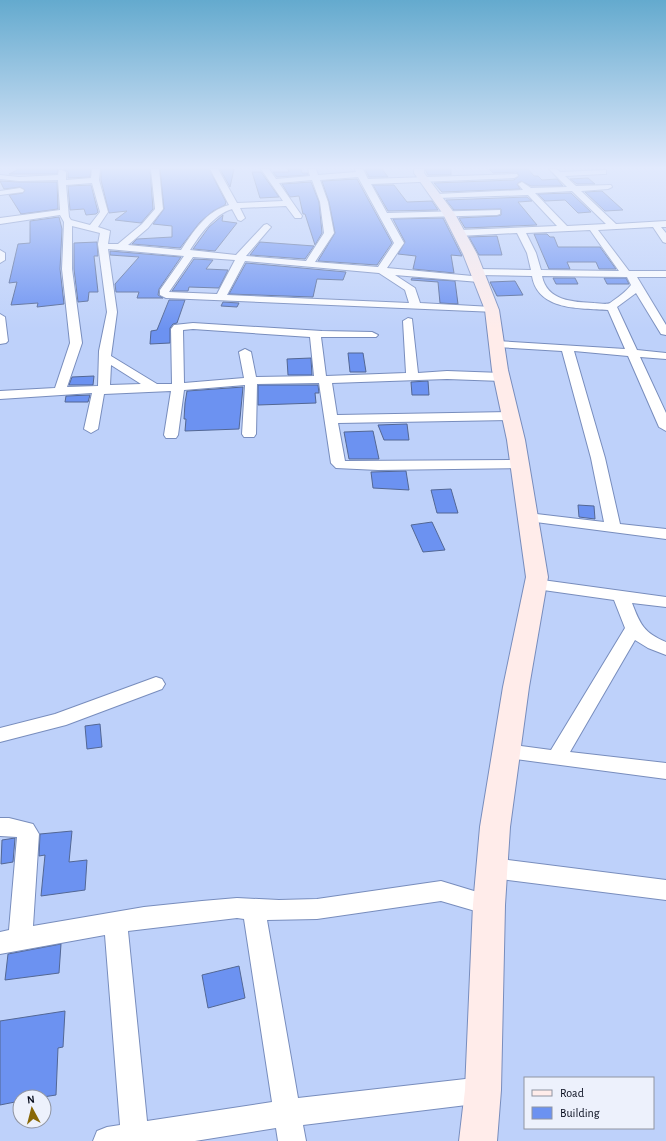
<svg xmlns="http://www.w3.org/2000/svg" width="666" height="1141" font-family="'Alegreya Sans',sans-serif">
<rect width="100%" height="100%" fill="#bed1fa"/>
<!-- building -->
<g fill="#6c92f1" stroke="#536794">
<polygon points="19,169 58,169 57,174 9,174"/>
<polygon points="63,169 91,169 90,177 68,178 68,172"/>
<polygon points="101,169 150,169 153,209 141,223 115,220 127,211 109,213 101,180"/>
<polygon points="160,169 209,169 226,202 225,205 213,211 200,222 180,248 132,244 137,239 172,237 172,226 153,224 164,209"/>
<polygon points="220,169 234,169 230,187"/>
<polygon points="288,169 301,169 302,173 308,173 308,175 277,177 273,172 289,172"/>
<polygon points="365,169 382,169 388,177 369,177"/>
<polygon points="425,169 451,169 451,175 428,175"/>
<polygon points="489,169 528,169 534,176 538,176 542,180 557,179 563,186 531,186 521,181 517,184 520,189 442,192 434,183 514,180 519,176 517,172 493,173"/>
<polygon points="252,172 261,172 279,197 260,198"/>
<polygon points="588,178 595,184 577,184 570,179"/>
<polygon points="357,179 392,243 377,265 318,261 335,233 329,202 322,181"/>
<polygon points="0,181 19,182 57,182 58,209 21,214 9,195 23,193 25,190 20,187 4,189"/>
<polygon points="311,182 319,202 322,233 315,245 305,214 303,214 299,196 290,197 282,184"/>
<polygon points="91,185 98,212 96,214 86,215 84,209 70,210 68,186"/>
<polygon points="373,185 394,185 407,202 432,201 438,210 388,211"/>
<polygon points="602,191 623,210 605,211 585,192"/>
<polygon points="571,193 591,212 578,213 565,200 545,201 538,194"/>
<polygon points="527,197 532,201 518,202 537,225 465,228 459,218 497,216 501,215 501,209 454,210 446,200"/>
<polygon points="223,215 222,221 237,223 215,251 193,249 209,227"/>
<polygon points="59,217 62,229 60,269 64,304 37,307 38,303 11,305 17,282 9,283 18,244 30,243 30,221"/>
<polygon points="443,218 462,256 451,255 454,273 413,269 416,256 398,254 405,242 393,219"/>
<polygon points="534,234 547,234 550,237 554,237 558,247 600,247 616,269 599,269 596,262 567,262 570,269 549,269"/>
<polygon points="497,236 502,255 479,255 469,237"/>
<polygon points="97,242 98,256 94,256 98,292 89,292 88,301 78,302 74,269 74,243"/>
<polygon points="260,242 314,246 305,259 250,255"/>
<polygon points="110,251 181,257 159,289 158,295 163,298 137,298 139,292 116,292 115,284 139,257 110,255"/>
<polygon points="194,259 213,260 206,269 228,270 219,288 189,287 188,291 172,291"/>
<polygon points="246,263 346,272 343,280 317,279 313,297 229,294"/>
<polygon points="412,278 455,281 458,304 440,303 438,282 411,280"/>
<polygon points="553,278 575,278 578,284 556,284"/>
<polygon points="604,278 626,278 629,284 607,284"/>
<polygon points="515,281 523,295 497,296 490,282"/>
<polygon points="169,300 185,300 177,323 173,324 170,328 170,343 150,344 151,331 157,330"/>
<polygon points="223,302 239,303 237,307 221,306"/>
<polygon points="348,353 363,353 366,372 350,372"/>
<polygon points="311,358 312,375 288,375 287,359"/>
<polygon points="94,376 93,385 69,385 72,377"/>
<polygon points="428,381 429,395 412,395 411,382"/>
<polygon points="258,385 318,385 319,393 315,393 316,403 258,405"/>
<polygon points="243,387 239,429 185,431 186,419 184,419 185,403 187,391"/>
<polygon points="90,395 88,402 65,402 66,396"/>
<polygon points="407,424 409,440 384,440 378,425"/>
<polygon points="373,431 379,459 349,459 344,432"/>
<polygon points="406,471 409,490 373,488 371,472"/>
<polygon points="451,489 458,513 437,513 431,490"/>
<polygon points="578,505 594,506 595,519 579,517"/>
<polygon points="432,522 445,550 423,552 411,525"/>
<polygon points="100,724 102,747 87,749 85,726"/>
<polygon points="72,831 69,862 87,860 85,890 41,896 45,855 39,856 40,834"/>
<polygon points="15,838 13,862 1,864 2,840"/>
<polygon points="61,944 59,973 5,980 8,954"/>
<polygon points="239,966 245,998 208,1008 202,975"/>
<polygon points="65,1011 63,1047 58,1048 56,1095 43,1097 20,1097 20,1101 0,1105 0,1021"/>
</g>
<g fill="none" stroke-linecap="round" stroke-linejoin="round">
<defs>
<g id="street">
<path d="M92 169H100L99 180 108 212 98 227 110 231 108 244H118L142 224 155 209 151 169H159L163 209 148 228 128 245 181 250C194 231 206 211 229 205L210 169H218L237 203 283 201 261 169H269L276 179 310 176 308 169H316L318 175 356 172 355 169H363L368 179 517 174 518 176 514 178 371 184 387 213 500 210V214L497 215 390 218 404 243 387 268 483 277 484 279 479 282 395 275 415 288 420 303 492 307 496 308 497 310 496 312 166 298 160 295V290L184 256 108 249 117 312 111 356 157 384H172L171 329 174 325 193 323 322 331 372 332 378 335 376 337H321L326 376 406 373 403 321 408 318 412 319 418 373 447 371 502 373 508 377 502 381 447 379 332 383 337 415 511 412 517 416 511 420 338 423 345 461 520 460 525 461 527 464 525 467 520 468 378 470 336 468 331 463 319 383 257 384 256 434 254 437H244L242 434 245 385 184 390 178 435 176 438H166L164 435 171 391 104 394 98 429 91 433 84 429 92 393 0 399V391L55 388 70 343 62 269 64 222 60 215 0 224V218L60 210 58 180 19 181 0 179V175L19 177 58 175 59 170H62L66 172V180L91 178ZM358 177 394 243 378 267 315 262 334 233 328 202 320 180ZM312 180 320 202 324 233 306 261 246 256 271 227 267 224 264 225 236 255 190 250C200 235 213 215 232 209L238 220 241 221 245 218 240 208 286 206 295 218H301L302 216 279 183ZM92 183 100 212 90 225 71 220 69 217 66 185ZM72 226 100 233 98 244 107 312 99 351 98 386 67 387 82 343 72 269ZM193 257 235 260 217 294 169 292ZM245 261 379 273 405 290 409 303 227 295ZM193 329 310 337 314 376 256 377 251 352 245 349 239 352 244 378 184 383 183 330ZM111 365 141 384 110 385Z"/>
<path d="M549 169H557L560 172 606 170V174H603L565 176 576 186 611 185 612 187 608 189 581 191 616 224 666 221V227H661L666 233V243L663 242 653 227 598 230 629 271H666V277H637L666 325V335L661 334 636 293 617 307 637 350 666 353V359L640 357 666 413V431L659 427 628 356 574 351 605 458 620 524 666 529V539L528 521 523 520 521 517 523 514 528 513 604 522 591 458 562 351 496 347 490 344 496 341 625 349 608 310C580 308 538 311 532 276L476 275 471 272 476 269 531 270 527 253 517 233 459 236 454 233 459 230 557 226 528 195 437 198 433 196 437 194 523 190 518 184 522 182 531 188 567 187ZM572 191 606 224 567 226 535 193ZM590 230 619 271 541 270 536 253 526 233ZM542 276 627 277 631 285C626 292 617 298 610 303 606 305 599 303 594 303 573 302 547 301 542 276Z"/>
<polygon points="20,188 24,190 23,192 0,195 0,191"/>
<polygon points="0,250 5,253 5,260 0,263"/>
<polygon points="0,314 5,317 8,341 6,343 0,344"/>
<path d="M535 579 666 597V607L632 603C640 624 644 633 666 642V655L648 648 635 640 570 752 666 763V779L500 757 497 752 500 747 507 744 551 750 625 628 614 600 529 588 527 584 529 580Z"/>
<polygon points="156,677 162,679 165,684 162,689 66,725 0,742 0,728 55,714"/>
<path d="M0 818H9L33 824 39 834 33 926 144 907 202 901 237 898 279 900 317 899 441 881 497 898 500 905 497 912 489 915 441 901 317 919 267 920 298 1098 483 1077 492 1081 496 1090 492 1099 483 1103 303 1125 306 1141H278L276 1128 195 1141H93L97 1131 107 1127 120 1125 105 935 0 954V932L9 930 17 837 0 836ZM237 918 244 919 272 1102 147 1121 128 931Z"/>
<polygon points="493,858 666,880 666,900 493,878 485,875 482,868 485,861"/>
</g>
<polygon id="secondary" points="414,169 424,169 424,173 455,214 477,254 499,310 508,370 525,440 548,577 529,687 510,827 505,905 501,1090 497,1141 459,1141 465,1090 473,905 480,827 503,687 526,577 507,440 492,370 485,310 463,254 443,214 414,173"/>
</defs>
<!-- street casing -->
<use href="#street" stroke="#788dbd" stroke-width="2"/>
<!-- secondary casing -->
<use href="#secondary" stroke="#788dbd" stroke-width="2"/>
<!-- street -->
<use href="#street" fill="#fff" fill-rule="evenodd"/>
<!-- secondary -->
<use href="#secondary" fill="#ffecea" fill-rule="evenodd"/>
</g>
<!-- sky -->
<linearGradient id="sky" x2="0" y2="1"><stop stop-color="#64aace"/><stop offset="0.51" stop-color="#e2eafd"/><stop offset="1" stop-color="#e2eafd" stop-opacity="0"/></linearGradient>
<rect width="666" height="329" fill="url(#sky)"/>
<!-- legend -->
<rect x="524" y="1077" width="130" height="52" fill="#edf1fc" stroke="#9095a2"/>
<rect x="532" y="1090" width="20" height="6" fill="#ffecea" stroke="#9095a2"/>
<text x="560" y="1097" font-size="12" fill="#050a1b">Road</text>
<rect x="532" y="1107" width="20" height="12" fill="#6c92f1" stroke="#9095a2"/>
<text x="560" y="1117" font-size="12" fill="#050a1b">Building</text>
<!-- north arrow -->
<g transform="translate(32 1109) rotate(353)"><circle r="19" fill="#edf1fc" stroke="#9095a2"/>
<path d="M0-3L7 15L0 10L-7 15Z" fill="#896806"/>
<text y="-6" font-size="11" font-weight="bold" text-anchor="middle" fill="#050a1b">N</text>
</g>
</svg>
